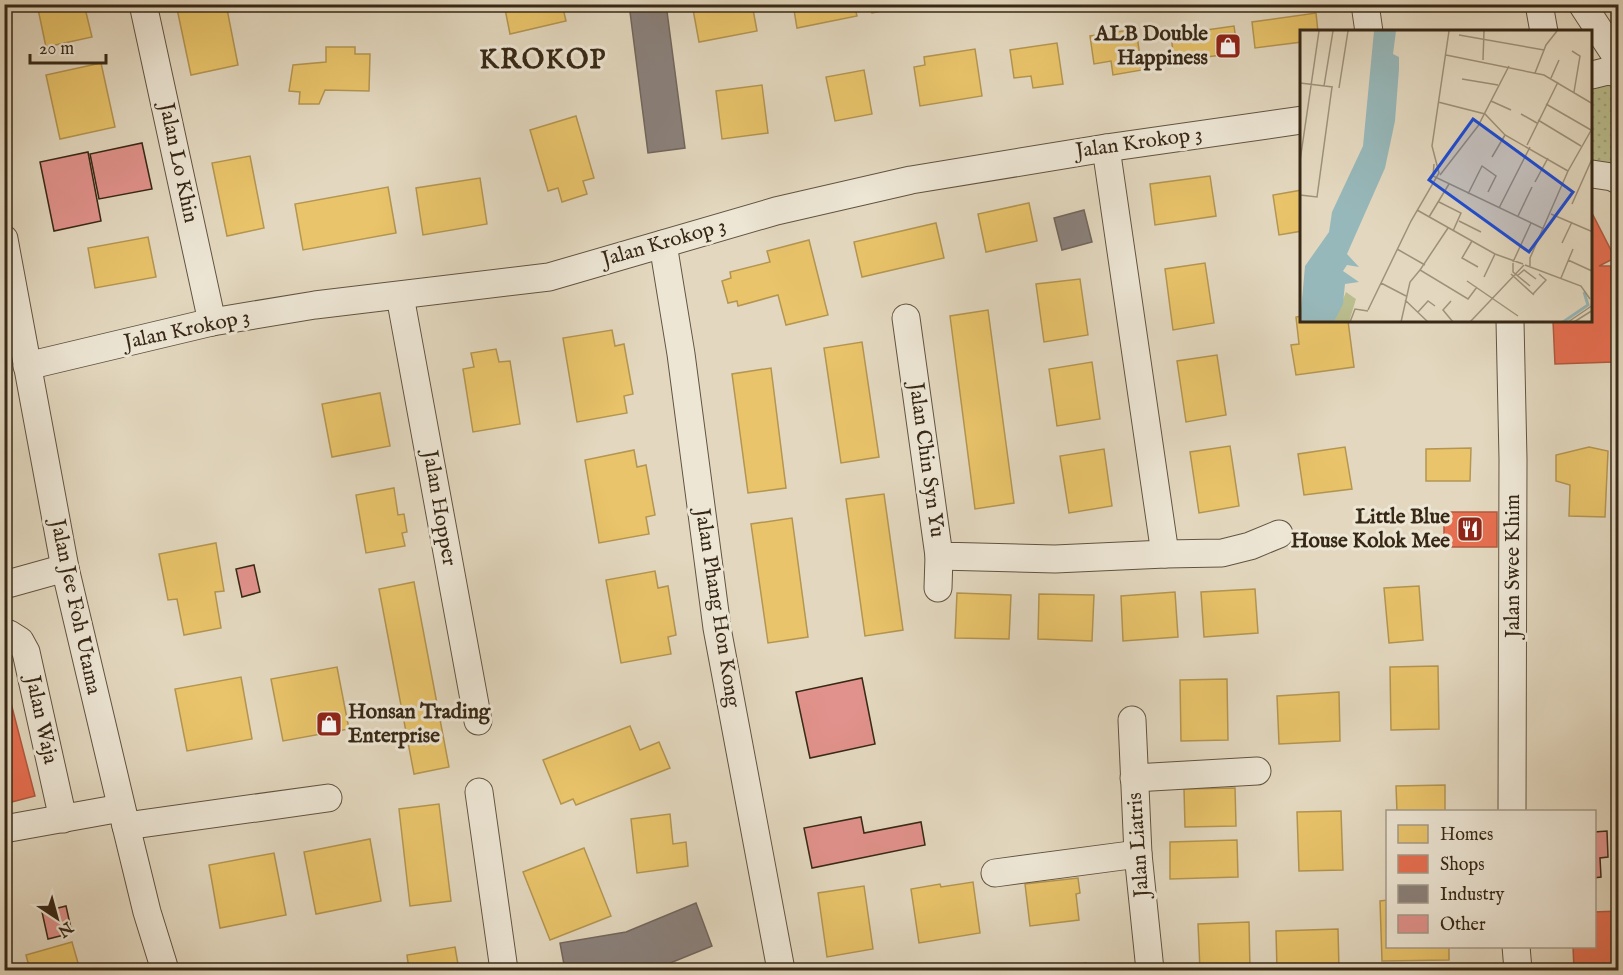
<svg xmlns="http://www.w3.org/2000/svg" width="1623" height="975" font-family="'IM FELL English',serif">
<defs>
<pattern id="grass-dots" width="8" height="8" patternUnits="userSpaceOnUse" patternTransform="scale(1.5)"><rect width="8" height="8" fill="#babd8e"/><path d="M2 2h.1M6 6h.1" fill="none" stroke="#a0a27a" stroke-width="1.8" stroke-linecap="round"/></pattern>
</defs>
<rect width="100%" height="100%" fill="#e3d8bf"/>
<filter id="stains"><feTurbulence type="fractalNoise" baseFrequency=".00333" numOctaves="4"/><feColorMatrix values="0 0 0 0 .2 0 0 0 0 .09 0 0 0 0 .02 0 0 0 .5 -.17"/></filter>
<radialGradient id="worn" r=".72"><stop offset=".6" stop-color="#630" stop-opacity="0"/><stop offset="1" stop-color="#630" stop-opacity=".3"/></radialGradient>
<!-- grass -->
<polygon fill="url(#grass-dots)" stroke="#787252" stroke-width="1.5" points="1618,84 1618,162 1601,164 1592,160 1592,86"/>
<!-- homes -->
<g fill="#e9c46a" stroke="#b49551" stroke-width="1.5">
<polygon points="60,4 84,4 92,37 46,47 38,9"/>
<polygon points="176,4 226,4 238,65 191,75"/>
<polygon points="525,4 562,4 566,21 510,34 505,9"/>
<polygon points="692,4 752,4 757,31 699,42"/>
<polygon points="793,4 854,4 857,16 797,28"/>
<polygon points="870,4 920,4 872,13"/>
<polygon points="1316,13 1318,32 1302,32 1302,42 1255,48 1252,22"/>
<polygon points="1234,26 1238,53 1174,61 1171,35"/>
<polygon points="1136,29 1142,70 1113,75 1111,61 1094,64 1090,36"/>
<polygon points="1057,43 1063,84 1033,88 1031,76 1014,78 1010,50"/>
<polygon points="326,47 355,47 355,54 370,54 369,91 325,90 319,104 299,104 300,92 289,91 293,65 326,62"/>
<polygon points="975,49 982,96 920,106 914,67 925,65 924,57"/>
<polygon points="101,63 115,127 60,139 46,75"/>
<polygon points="864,70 872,114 835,121 826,77"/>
<polygon points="762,85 768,133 722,139 716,91"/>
<polygon points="576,116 594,178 583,181 587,194 562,202 558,188 548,191 530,130"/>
<polygon points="250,156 264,228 227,236 212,163"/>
<polygon points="1210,176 1216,216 1155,225 1150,184"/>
<polygon points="480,178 487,224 423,235 416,188"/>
<polygon points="388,187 396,233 303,250 295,204"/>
<polygon points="1302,190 1302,231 1279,235 1273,195"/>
<polygon points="1029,203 1037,241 986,252 978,214"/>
<polygon points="936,223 944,258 862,277 854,242"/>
<polygon points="148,237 156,277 95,288 88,248"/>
<polygon points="809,240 828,315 786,325 778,295 738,306 737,301 728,303 722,281 731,278 730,272 770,262 767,251"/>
<polygon points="1205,263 1214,323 1173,330 1165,269"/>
<polygon points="1080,279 1088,335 1044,342 1036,284"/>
<polygon points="988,310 1014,503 975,509 950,316"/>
<polygon points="1302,316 1302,321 1348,321 1354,367 1296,375 1291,345 1299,344 1296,317"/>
<polygon points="612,330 615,346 624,344 633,394 624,396 627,413 577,422 563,338"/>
<polygon points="862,342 879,457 841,463 824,348"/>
<polygon points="496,349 499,362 510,361 520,424 473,432 463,369 474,367 471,353"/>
<polygon points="1217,355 1226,415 1186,422 1177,361"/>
<polygon points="1092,362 1100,419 1057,426 1049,369"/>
<polygon points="771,368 786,488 748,493 732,374"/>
<polygon points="380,393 390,446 332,457 322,404"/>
<polygon points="1230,446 1239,506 1199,513 1190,452"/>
<polygon points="1345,447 1352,489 1304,495 1298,454"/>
<polygon points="1589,447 1608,451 1605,517 1569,516 1570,485 1556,481 1556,455"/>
<polygon points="1471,448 1470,481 1426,481 1426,449"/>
<polygon points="1104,449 1112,506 1069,513 1060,456"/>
<polygon points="634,450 637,467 646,465 655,515 646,517 649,534 599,543 585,460"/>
<polygon points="394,488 398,515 404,514 407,532 402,533 405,546 366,553 356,495"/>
<polygon points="884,494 903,630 865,636 846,499"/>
<polygon points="792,518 808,637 768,643 751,524"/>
<polygon points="216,543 224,591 215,592 221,628 184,635 177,599 168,600 159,554"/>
<polygon points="655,571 658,588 668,586 676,635 668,637 671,654 621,663 606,580"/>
<polygon points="414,582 449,767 414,774 379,589"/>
<polygon points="1419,586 1423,640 1389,643 1384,588"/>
<polygon points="1255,589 1258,633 1204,637 1201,592"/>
<polygon points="1175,592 1178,637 1123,641 1121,596"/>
<polygon points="957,593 1011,595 1009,639 955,638"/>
<polygon points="1039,594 1094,595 1092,641 1038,639"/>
<polygon points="1438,666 1439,729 1391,730 1390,667"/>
<polygon points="337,667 349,729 283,741 271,679"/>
<polygon points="241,677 252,739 187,751 175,689"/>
<polygon points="1227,679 1228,740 1181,741 1180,680"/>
<polygon points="1339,692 1340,741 1279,744 1277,696"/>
<polygon points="630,726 640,750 659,742 670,768 576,805 573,799 561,804 543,760"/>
<polygon points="1445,785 1445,812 1397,812 1396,786"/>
<polygon points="1235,788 1236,826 1185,827 1184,789"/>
<polygon points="439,804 451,901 410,906 399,809"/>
<polygon points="1341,811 1343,870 1299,871 1297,812"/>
<polygon points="670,814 673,844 686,842 688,866 637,873 631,819"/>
<polygon points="370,839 381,901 316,914 304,852"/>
<polygon points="1237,840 1238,877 1170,879 1170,842"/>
<polygon points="584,848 611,916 550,940 523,872"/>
<polygon points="274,853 286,915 220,928 209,865"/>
<polygon points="1078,878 1080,893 1076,894 1079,920 1030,926 1025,884"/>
<polygon points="973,882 980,933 919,943 911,889 940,884 941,887"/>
<polygon points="864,886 873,949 827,957 818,893"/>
<polygon points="1388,900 1388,946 1449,946 1449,960 1382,961 1380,901"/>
<polygon points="1249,922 1250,970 1200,970 1198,924"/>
<polygon points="1338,929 1339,970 1277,970 1276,931"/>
<polygon points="72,942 80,970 30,970 26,955"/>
<polygon points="455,947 459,970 409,970 407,955"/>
<polygon points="1086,963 1087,970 1038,970"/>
</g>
<!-- shops -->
<g fill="#e76f51" stroke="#b25a3f" stroke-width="1.5">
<polygon points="1592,213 1615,258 1599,266 1611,266 1614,362 1555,364 1553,321 1592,321"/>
<rect x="1444" y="512" width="53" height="35"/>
<polygon points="4,676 35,796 4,804"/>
<polygon points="1618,911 1618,970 1574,970 1573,946 1594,946 1594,912"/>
</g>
<!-- industry -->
<g fill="#8a817c" stroke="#71665d" stroke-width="1.5">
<polygon points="629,4 666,4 685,148 648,153"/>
<polygon points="1084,210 1092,242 1062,250 1054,218"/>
<polygon points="696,903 712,946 653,970 565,970 560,943 626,932"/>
</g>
<!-- building -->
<g fill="#e1928c" stroke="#372816" stroke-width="1.5">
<polygon points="142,143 152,189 99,199 90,154"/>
<polygon points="88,152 101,221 54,231 40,162"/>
<polygon points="254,565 260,592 242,597 236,569"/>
<polygon points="862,678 875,744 810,758 796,692"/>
<polygon points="861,817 864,833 921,822 925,845 812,868 804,828"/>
<polygon points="1607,831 1608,857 1600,858 1601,877 1594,878 1594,832"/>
<polygon points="66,906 72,933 48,939 42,912"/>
</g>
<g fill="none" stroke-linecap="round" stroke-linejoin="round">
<defs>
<g id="minor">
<polyline points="143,4 212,322"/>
<polyline points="1365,4 1369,32"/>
<polyline points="1539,4 1544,32"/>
<polyline points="1582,4 1618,59"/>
<polyline points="1592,75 1608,71 1618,73"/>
<polyline points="1592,174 1612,177 1618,180"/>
<polyline points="4,239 65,568 126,826 147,912 165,970"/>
<polyline points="663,244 681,354 717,628 781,970"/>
<polyline points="400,296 478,721"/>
<polyline points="906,318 939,556 1055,559 1165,554 1106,148"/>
<polyline points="1510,321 1513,459 1512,812"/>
<polyline points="27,366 212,322 315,305 549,277 776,211 911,180 1106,148 1302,120"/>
<polyline points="1165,554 1222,553 1250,546 1279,534"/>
<polyline points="4,585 65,568"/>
<polyline points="938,588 939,556"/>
<polyline points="4,635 9,634 20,641 26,652 63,819"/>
<polyline points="1132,720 1138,854 1150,970"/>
<polyline points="1134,778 1257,771"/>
<polyline points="479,792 504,970"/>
<polyline points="126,826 328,798"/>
<polyline points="4,829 121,808"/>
<polyline points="995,873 1138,854"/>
<polyline points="1516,946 1518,970"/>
</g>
</defs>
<!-- minor casing -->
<use href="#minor" stroke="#625440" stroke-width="29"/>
<!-- minor -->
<use href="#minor" stroke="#ede6d5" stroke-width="27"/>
</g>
<!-- icons -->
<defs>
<symbol id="shop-square" viewBox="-11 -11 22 22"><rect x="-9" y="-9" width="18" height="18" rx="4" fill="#8f2418" stroke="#ede6d5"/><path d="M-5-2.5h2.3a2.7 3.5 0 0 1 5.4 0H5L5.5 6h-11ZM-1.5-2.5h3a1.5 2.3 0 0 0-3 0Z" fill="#fff"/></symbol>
<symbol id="restaurant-square" viewBox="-11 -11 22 22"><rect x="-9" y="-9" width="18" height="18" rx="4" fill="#8f2418" stroke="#ede6d5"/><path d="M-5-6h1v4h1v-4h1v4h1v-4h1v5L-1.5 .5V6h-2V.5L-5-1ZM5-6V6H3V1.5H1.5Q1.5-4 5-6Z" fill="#fff"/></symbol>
</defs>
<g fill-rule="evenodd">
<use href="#shop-square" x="1213" y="31" width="30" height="30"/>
<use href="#restaurant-square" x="1455" y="514" width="30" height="30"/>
<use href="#shop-square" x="314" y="709" width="30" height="30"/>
</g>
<g text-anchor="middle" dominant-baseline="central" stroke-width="6" stroke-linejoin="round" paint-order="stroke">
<!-- poi labels -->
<g font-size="21" font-weight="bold" fill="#372816" stroke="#ede6d5" text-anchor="end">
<text x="1208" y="34">ALB Double<tspan x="1208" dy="24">Happiness</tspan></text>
<text x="1450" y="517">Little Blue<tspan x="1450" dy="24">House Kolok Mee</tspan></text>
<text x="348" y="712" text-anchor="start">Honsan Trading<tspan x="348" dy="24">Enterprise</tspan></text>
</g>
<!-- street labels -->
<g font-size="21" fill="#372816" stroke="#ede6d5">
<text transform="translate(1139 143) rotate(-8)">Jalan Krokop 3</text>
<text transform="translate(178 163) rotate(78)">Jalan Lo Khin</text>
<text transform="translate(664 243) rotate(-16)">Jalan Krokop 3</text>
<text transform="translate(187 330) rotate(-12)">Jalan Krokop 3</text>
<text transform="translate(926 460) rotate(82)">Jalan Chin Syn Yu</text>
<text transform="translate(439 508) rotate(80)">Jalan Hopper</text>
<text transform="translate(1513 566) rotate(-90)">Jalan Swee Khim</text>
<text transform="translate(75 607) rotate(78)">Jalan Jee Foh Utama</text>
<text transform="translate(717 608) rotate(81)">Jalan Phang Hon Kong</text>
<text transform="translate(41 720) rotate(78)">Jalan Waja</text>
<text transform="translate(1139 845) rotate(-94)">Jalan Liatris</text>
</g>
<!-- district labels -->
<g font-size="27" font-weight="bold" letter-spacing="1.5" fill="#372816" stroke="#ede6d5">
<text x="543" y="61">KROKOP</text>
</g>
</g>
<!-- overview -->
<g transform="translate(1300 30)">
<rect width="292" height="292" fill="#e3d8bf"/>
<path d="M46 262 56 269 49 292H34Z" fill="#babd8e"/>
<path d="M74 1H96L93 24 99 27V39L95 91 85 138 47 224 59 237 47 235 43 241 59 252 45 254 43 274 34 292H0L5 236 29 202 32 182 63 116Z" fill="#97b8ba"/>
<path fill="none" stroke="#97b8ba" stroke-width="3" d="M263 292 288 275 284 262"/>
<path fill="none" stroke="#9e927b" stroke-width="1.5" d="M159 5 244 20M272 21 280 26 274 62M146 25 244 45 293 74M183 30 184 1M235 43 246 15 257 1M251 48 259 30M162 49 198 55M0 53 33 57M24 56 33 1M39 58 48 1M191 71 211 80M138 72 185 84 205 105 268 141M246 74 291 100M221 84 237 93M238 90 281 116M227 115 258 52M192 127 205 105M0 131 19 1M134 134 133 146 244 199M140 145 178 96 209 36M235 152 248 128M168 164 182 136 196 146 188 162M0 165 17 167 32 57M139 172 161 183 153 201M272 174 292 129M199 178 230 117M117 180 195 224 223 234M251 184 293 202M218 186 232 157M129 187 149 154M159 191 181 202M148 198 120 240 168 269 177 257M172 211 162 228 178 237M262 213 272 192M97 219 125 235M268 230 292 241M213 232 231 193M213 233V242L230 256M225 235 281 256 290 269M230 236V228L268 141 293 97M211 244 234 265M217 246 224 240 236 249M184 247 195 224M261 248 273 219M167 251 218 286M81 253 106 266M233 264 246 250 239 244M105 270 128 292M151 271 143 280 153 292M68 280 111 191 139 143 132 116 149 1M118 282 128 271 135 276M50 292 55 279 68 281M101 292 110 252 120 240M170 292 224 235M268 292 293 275M274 292 293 280"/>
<path fill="#1d4ed8" fill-opacity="0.15" stroke="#1d4ed8" stroke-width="3" d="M173 89 273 162 229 222 129 150Z"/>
<rect width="292" height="292" fill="none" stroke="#372816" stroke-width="3"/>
</g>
<!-- margin -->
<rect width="1623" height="975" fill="none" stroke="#e3d8bf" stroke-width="24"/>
<rect x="6" y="6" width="1611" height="963" fill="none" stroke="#372816" stroke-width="3"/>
<rect x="12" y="12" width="1599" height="951" fill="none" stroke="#372816" stroke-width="1.5"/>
<!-- legend -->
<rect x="1386" y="810" width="210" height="138" fill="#ede6d5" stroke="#a49a89" stroke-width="1.5"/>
<rect x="1398" y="825" width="30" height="18" fill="#e9c46a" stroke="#a49a89" stroke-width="1.5"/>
<text x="1440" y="840" font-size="18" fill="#372816">Homes</text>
<rect x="1398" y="855" width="30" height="18" fill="#e76f51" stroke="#a49a89" stroke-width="1.5"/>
<text x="1440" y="870" font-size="18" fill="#372816">Shops</text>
<rect x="1398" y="885" width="30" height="18" fill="#8a817c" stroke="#a49a89" stroke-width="1.5"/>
<text x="1440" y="900" font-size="18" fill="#372816">Industry</text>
<rect x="1398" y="915" width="30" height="18" fill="#e1928c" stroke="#a49a89" stroke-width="1.5"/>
<text x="1440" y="930" font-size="18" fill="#372816">Other</text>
<!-- north arrow -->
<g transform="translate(57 918) rotate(144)" stroke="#ede6d5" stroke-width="4.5" paint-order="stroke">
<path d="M0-4.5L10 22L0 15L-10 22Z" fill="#372816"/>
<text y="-9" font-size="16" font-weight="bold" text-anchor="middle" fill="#372816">N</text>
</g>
<!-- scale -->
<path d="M30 54v9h76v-9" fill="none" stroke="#372816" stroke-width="3"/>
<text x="39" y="54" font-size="18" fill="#372816" stroke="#ede6d5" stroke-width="4.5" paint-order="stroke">20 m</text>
<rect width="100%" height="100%" filter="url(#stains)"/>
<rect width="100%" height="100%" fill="url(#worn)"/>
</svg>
